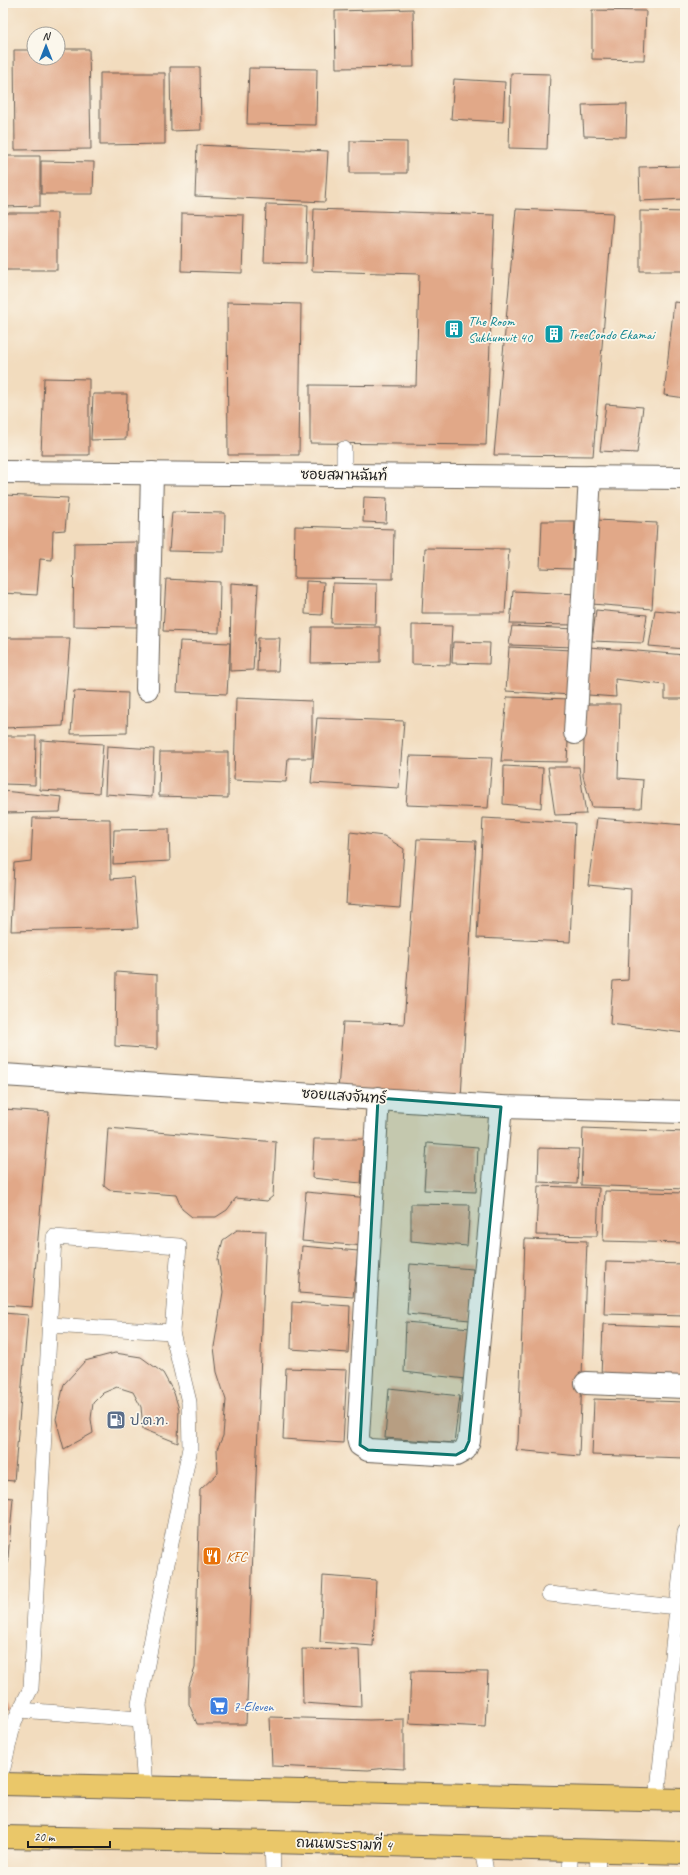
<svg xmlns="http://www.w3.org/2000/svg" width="688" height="1875" font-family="Caveat,'Playpen Sans Thai',sans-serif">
<rect width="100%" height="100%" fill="#fbf7ec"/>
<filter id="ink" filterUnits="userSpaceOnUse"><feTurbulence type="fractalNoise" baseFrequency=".025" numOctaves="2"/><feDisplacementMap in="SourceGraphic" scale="8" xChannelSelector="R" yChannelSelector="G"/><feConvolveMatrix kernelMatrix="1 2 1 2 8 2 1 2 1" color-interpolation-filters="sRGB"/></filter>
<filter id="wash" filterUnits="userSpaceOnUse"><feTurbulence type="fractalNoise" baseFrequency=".012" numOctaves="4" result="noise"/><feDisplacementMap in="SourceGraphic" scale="16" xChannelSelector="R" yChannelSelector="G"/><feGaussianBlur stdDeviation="0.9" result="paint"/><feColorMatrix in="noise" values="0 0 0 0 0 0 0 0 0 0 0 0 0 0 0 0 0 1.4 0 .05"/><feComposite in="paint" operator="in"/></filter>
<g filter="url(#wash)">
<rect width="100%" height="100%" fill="#f2dcbe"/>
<g id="blocks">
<!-- building -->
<g fill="#e1a888">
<polygon points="413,9 414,67 336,68 335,11"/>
<polygon points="592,10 646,11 644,60 592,59"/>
<polygon points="58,49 89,49 91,149 15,150 14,50 34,50 34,58 58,58"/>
<polygon points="170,67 200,67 201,130 171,131"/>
<polygon points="249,68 317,69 316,125 247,124"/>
<polygon points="100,73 165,73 165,144 100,145"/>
<polygon points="511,73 550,74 547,149 509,148"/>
<polygon points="454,79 505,82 503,122 451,119"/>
<polygon points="627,104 626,137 584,136 582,105"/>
<polygon points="350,141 407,142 407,173 350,173"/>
<polygon points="197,145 328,151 325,202 195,196"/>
<polygon points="3,156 40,156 40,206 3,207"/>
<polygon points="41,161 94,162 93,194 41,194"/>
<polygon points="685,166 685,199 640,201 639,167"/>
<polygon points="266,204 308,205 306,263 264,262"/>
<polygon points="314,209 495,215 486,445 310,443 310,385 416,386 419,274 312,271"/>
<polygon points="516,209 613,213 593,456 494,455"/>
<polygon points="640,211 685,212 685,271 640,271"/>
<rect x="3" y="213" width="54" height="57"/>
<polygon points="182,213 244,215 242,273 181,271"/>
<polygon points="227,302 301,304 299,455 228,455"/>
<polygon points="674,302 685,303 685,398 664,395"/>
<polygon points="44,378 89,379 89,455 41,455"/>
<polygon points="93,394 127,394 126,439 91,440"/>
<polygon points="606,404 643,407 637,453 600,451"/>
<polygon points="4,495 68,498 65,530 53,531 52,560 40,559 37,595 3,593"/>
<polygon points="364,497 387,498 386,523 363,522"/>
<polygon points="172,512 225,513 224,552 169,551"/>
<polygon points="597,520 657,523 652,609 592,604"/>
<polygon points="542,521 575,521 573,569 540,568"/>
<polygon points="295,526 394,529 393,579 294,578"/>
<polygon points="137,542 137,627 73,626 74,543"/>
<polygon points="425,548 509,549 505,613 422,613"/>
<polygon points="166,579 220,582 219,633 163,631"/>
<polygon points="306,581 324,582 322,615 305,614"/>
<polygon points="231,583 258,585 253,670 230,671"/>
<polygon points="333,583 377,584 376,624 331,623"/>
<polygon points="513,591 578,594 577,625 510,624"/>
<polygon points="596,610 647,615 643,643 592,641"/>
<polygon points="655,610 685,613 685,649 649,646"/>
<polygon points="412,625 452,626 450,665 412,664"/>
<polygon points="512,626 576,629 575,647 509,645"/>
<polygon points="312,627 380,627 380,662 311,663"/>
<polygon points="3,638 70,638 63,726 3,728"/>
<polygon points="258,638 280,638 278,671 257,671"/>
<polygon points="180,641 230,643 227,694 177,692"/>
<polygon points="453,642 490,643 489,664 452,663"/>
<polygon points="509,647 573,650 571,695 506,691"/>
<polygon points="589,647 685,655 685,699 665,699 665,685 615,679 616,697 588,695"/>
<polygon points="74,691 128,693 127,733 71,734"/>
<polygon points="507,697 570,699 567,762 501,761"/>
<polygon points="236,698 312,701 312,758 288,758 286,782 234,780"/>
<polygon points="585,704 620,704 618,778 643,780 641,808 592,807 583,776"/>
<polygon points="317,718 404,721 399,788 311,783"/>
<polygon points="3,736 36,736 35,785 3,784"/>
<polygon points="41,740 103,744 99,793 40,790"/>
<polygon points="107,746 154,749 152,797 105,794"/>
<polygon points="160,752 228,752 228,798 159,796"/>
<polygon points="410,756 492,758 488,808 406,805"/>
<polygon points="504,766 543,768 541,808 503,804"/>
<polygon points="548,767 579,767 586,814 555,815"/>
<polygon points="3,791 62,797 60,812 3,813"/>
<polygon points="33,818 110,819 111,879 134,877 138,928 11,931 14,863 31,861"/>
<polygon points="483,818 575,823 570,942 477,938"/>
<polygon points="597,818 685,825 685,1033 610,1024 613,981 628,980 631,889 588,885"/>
<polygon points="169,829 170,861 113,864 114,830"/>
<polygon points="350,832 384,836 404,849 400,908 346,904"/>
<polygon points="417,839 476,841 461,1098 338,1090 343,1022 404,1024"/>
<polygon points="116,972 157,975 157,1049 115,1046"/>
<polygon points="3,1109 49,1112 32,1307 3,1305"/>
<polygon points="108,1128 276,1142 273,1196 267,1201 236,1198 227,1210 216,1217 192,1217 182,1209 176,1195 109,1190 104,1186"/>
<polygon points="583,1128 685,1132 685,1189 581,1185"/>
<polygon points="314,1139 364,1139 361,1183 312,1178"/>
<polygon points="427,1143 478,1147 476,1192 424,1190"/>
<polygon points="539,1148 579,1149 577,1184 538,1182"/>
<polygon points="538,1186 599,1188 597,1236 536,1235"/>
<polygon points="605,1191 685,1193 685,1243 603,1241"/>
<polygon points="306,1192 369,1198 365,1246 302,1241"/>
<polygon points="411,1204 470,1205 467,1246 411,1241"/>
<polygon points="237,1230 266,1231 246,1724 197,1724 189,1704 189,1686 195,1668 200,1490 218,1473 217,1449 223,1436 226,1400 217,1372 214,1347 223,1292 218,1259 223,1240"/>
<polygon points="525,1239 587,1241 579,1456 516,1450 518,1441"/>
<polygon points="302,1246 358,1251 353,1297 299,1293"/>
<polygon points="606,1262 685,1264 685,1316 604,1314"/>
<polygon points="410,1264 473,1269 470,1320 407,1314"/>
<polygon points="292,1302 350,1306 348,1353 291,1349"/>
<polygon points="3,1313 28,1315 14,1481 3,1480"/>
<polygon points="406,1322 470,1328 466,1379 404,1372"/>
<polygon points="603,1324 685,1327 685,1379 601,1377"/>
<polygon points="115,1353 141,1357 163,1373 174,1393 179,1409 178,1443 143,1429 141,1407 133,1392 117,1387 103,1393 93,1403 91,1419 93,1433 64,1449 56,1419 64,1384 85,1361"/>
<polygon points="286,1368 347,1370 343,1443 283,1439"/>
<polygon points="389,1388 460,1396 454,1443 385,1438"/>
<polygon points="594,1399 685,1402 685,1458 592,1455"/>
<polygon points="3,1497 13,1498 4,1606 3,1606"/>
<polygon points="323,1576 376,1580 373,1646 320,1642"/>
<polygon points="302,1649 359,1650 361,1707 303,1703"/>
<polygon points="411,1671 488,1672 485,1727 409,1723"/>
<polygon points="3,1694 10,1709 3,1709"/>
<polygon points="270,1717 369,1720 404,1719 404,1769 387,1768 368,1770 272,1766"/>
</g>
</g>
</g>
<g filter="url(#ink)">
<use href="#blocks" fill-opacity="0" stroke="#675f55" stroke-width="1"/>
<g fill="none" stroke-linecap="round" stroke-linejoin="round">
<defs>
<g id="service">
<polyline points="344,475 344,449"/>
<polyline points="50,1325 172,1332"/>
<polyline points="549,1594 677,1607"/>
<polyline points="20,1710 140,1719"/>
<polyline points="3,1768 14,1722 31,1688 54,1237 179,1246 172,1332 189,1402 190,1448 139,1704 145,1788"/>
<polyline points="657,1799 685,1532"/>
<polyline points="272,1842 273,1872"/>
<polyline points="482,1848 486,1872"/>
<polyline points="570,1850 570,1872"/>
<polyline points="597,1851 598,1872"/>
</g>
<g id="minor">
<polyline points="3,472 685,478"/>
<polyline points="147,689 152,473"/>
<polyline points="575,733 590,477"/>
<polyline points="3,1075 501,1107 685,1112"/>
<polyline points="378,1098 358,1437 360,1445 368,1450 456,1455 465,1450 469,1441 501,1107"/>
<polyline points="586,1383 685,1387"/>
</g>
<g id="primary">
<polyline points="3,1784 685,1800"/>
<polyline points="3,1837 272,1842 685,1853"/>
</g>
</defs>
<!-- service casing -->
<use href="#service" stroke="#675f55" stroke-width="16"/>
<!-- minor casing -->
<use href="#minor" stroke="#675f55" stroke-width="24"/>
<!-- primary casing -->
<use href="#primary" stroke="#675f55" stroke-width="24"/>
<!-- service -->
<use href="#service" stroke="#fff" stroke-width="15"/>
<!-- minor -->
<use href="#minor" stroke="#fff" stroke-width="22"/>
<!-- primary -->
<use href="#primary" stroke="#eac769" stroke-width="22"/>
</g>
</g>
<!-- marked area -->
<path fill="#0f766e" fill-opacity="0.2" stroke="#0f766e" stroke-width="3" stroke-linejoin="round" d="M378 1098 501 1107 469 1441 465 1450 456 1455 368 1450 360 1445Z"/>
<!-- icons -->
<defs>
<symbol id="building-square" viewBox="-11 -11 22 22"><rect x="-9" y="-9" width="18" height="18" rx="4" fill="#0f9aa8" stroke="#fbf7ec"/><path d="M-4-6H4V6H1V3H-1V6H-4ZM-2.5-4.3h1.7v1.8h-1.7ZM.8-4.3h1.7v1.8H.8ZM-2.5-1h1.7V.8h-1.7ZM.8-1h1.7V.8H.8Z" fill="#fff"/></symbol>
<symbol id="fuel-square" viewBox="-11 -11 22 22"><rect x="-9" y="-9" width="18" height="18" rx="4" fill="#5c6f8a" stroke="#fbf7ec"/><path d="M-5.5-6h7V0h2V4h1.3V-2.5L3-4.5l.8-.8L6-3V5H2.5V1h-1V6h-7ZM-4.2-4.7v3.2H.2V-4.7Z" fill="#fff"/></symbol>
<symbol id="restaurant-square" viewBox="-11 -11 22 22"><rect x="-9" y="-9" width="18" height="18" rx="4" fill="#e8710a" stroke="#fbf7ec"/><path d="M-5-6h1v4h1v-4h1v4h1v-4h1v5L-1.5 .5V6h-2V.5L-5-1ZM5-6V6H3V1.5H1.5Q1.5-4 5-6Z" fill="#fff"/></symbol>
<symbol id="supermarket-square" viewBox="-11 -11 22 22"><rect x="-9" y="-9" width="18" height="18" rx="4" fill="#3f7fe0" stroke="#fbf7ec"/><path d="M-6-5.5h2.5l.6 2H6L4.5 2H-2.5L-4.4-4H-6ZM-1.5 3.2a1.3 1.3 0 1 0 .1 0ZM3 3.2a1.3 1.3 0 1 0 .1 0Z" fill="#fff"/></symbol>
</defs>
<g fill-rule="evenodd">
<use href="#building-square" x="443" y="318" width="22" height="22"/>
<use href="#building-square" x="543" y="323" width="22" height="22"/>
<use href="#fuel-square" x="105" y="1409" width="22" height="22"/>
<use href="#restaurant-square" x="201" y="1545" width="22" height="22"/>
<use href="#supermarket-square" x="208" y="1695" width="22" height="22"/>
</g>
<g text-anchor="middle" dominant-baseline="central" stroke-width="3.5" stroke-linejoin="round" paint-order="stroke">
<!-- culture labels -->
<g font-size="14" fill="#0d838f" stroke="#fbf7ec" text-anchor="start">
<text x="468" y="321">The Room<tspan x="468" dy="16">Sukhumvit 40</tspan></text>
<text x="568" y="334">TreeCondo Ekamai</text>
</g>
<!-- street labels -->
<g font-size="14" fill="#1c1c1c" stroke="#fbf7ec">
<text transform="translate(344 475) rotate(1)">ซอยสมานฉันท์</text>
<text transform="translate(344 1096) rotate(4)">ซอยแสงจันทร์</text>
<text transform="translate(344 1844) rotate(2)">ถนนพระรามที่ 4</text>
</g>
<!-- service labels -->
<g font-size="14" fill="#4e5e75" stroke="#fbf7ec" text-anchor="start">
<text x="130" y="1420">ป.ต.ท.</text>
</g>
<!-- food labels -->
<g font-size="14" fill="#c56008" stroke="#fbf7ec" text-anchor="start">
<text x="226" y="1556">KFC</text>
</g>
<!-- shop labels -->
<g font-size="14" fill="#366cbe" stroke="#fbf7ec" text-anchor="start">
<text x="233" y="1706">7-Eleven</text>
</g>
</g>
<!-- margin -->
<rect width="688" height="1875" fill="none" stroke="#fbf7ec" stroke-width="16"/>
<!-- north arrow -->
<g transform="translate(46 46)"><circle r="19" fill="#fbf7ec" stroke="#a29f99"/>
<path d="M0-3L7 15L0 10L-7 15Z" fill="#1f6fb2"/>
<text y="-6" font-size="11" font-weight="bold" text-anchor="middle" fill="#1c1c1c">N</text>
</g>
<!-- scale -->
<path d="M28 1841v6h82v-6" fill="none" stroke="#1c1c1c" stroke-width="2"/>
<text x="34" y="1841" font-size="12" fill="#1c1c1c" stroke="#fbf7ec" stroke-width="3" paint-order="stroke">20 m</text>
</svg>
